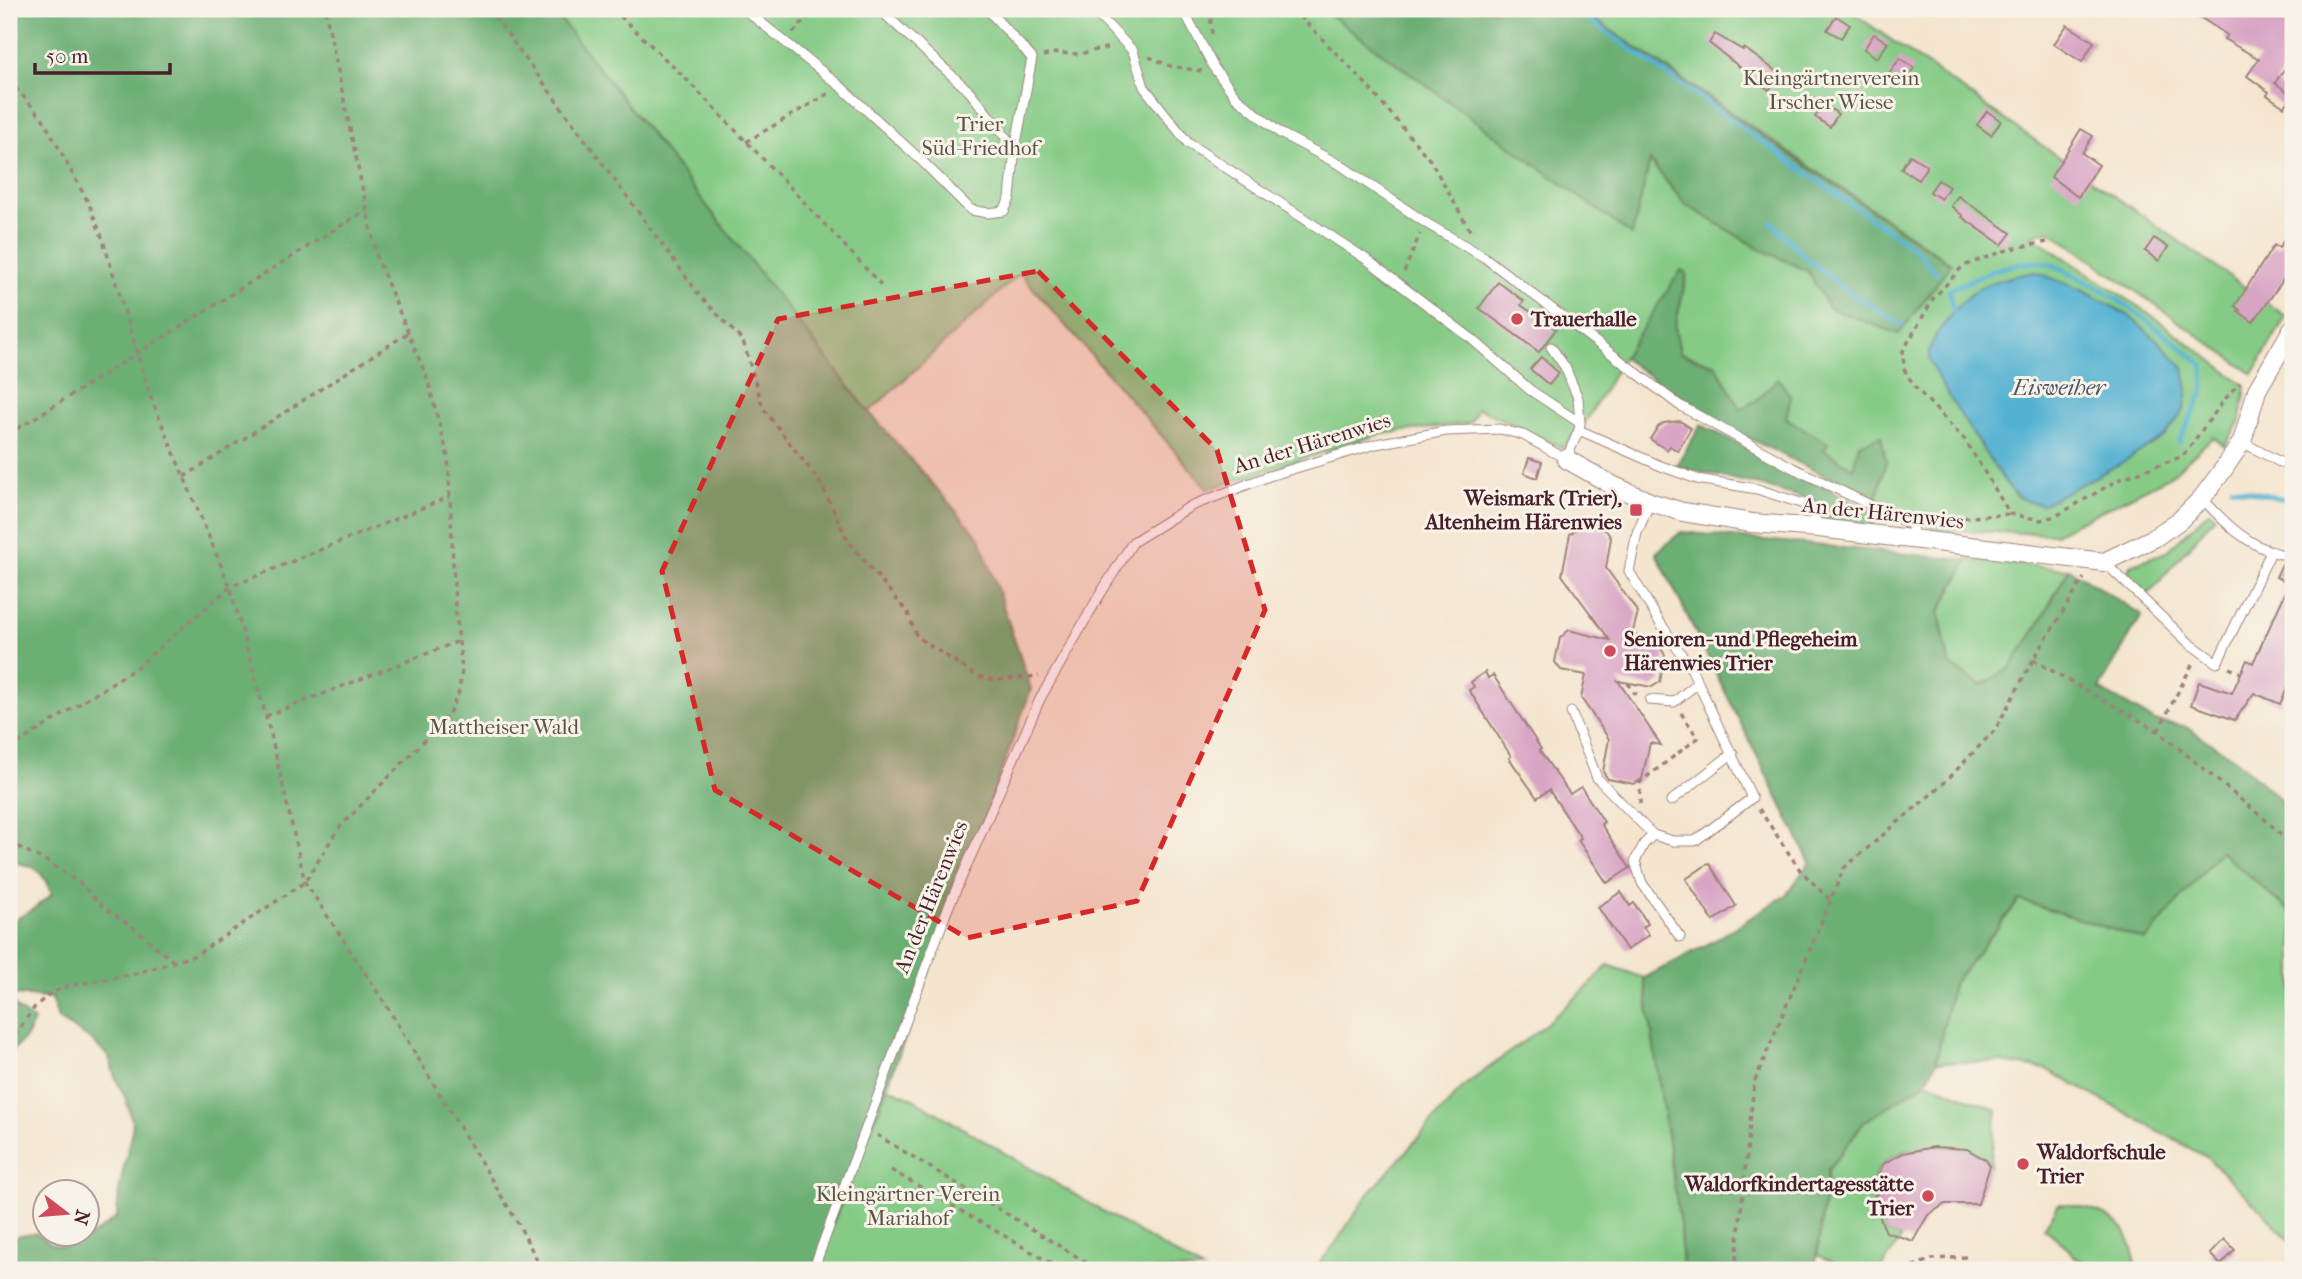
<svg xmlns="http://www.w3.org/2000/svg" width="2302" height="1279" font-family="'IM FELL French Canon',serif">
<rect width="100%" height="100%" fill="#f7f3e8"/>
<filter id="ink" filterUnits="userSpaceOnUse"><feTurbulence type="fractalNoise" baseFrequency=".0143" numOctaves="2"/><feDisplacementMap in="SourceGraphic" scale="14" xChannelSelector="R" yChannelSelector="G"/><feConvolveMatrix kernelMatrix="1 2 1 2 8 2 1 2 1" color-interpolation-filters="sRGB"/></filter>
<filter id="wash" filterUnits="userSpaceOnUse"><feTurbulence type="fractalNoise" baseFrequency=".00686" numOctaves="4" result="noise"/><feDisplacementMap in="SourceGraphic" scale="28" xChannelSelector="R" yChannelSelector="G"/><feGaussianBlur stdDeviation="1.57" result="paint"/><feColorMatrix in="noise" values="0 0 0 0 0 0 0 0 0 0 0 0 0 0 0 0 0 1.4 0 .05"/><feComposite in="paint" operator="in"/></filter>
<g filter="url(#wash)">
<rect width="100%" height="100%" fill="#f4e5cf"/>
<!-- green -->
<g fill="#85cb86" stroke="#687558" stroke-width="2">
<polygon points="552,9 1322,9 1632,234 1649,160 1685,204 1756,247 1808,271 1829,308 1899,333 1951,263 1580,9 1847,9 2286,316 2253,374 2049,230 2032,236 2150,314 2246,386 2241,419 2225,446 2213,437 2169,477 2055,534 1936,530 1906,514 1876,501 1886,461 1853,468 1824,450 1827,443 1756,401 1740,410 1716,365 1680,353 1675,327 1687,274 1621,361 1587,420 1563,448 1478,408 1470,423 1380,434 1208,489 1020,273 869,412"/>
<polygon points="2209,511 2215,516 2146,597 2129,577 2128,573 2130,565 2167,552"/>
<polygon points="1968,560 2069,569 2036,629 2009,669 1981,685 1949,664 1939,612"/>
<polygon points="2220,851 2293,914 2293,1245 2269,1218 2208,1158 2046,1069 2000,1062 1936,1062 1952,985 2020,900 2146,940"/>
<polygon points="1608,965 1644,978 1680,1224 1682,1270 1314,1270 1335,1244 1366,1197 1463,1087 1539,1030 1592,983"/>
<path d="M1926 1082 1997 1110 1990 1166C1972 1139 1904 1142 1883 1164 1878 1169 1873 1183 1873 1189 1873 1203 1881 1219 1886 1232L1902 1237 1880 1270H1849L1817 1255 1828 1170 1864 1122Z"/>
<polygon points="886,1087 910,1097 1202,1270 814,1270"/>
<path d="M2059 1204C2080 1205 2113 1213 2125 1232 2132 1243 2134 1258 2138 1270H2103L2075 1258 2066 1246 2044 1228Z"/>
</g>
<!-- forest -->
<g fill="#6caf73" stroke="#5b674f" stroke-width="2">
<path d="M9 9H552L869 412 980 538 1031 689 877 1115 814 1270H9V1242L19 1236 36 1233C41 1237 49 1244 56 1245 76 1250 103 1228 117 1217L119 1190 133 1125 126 1099 115 1077 109 1057 91 1040 58 1019 52 998C37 998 25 994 10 995L16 1008 34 1021 26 1037 9 1054V923L32 910 52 894C40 867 37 866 9 862Z"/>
<polygon points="1322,9 1579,9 1765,138 1951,264 1899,334 1829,308 1808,271 1756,247 1685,204 1650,161 1632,235"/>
<polygon points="1681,270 1687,273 1675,327 1680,353 1716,365 1740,409 1756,401 1778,378 1791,397 1786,418 1828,443 1824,450 1853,468 1859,444 1881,436 1886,461 1876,501 1718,423 1623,358"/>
<polygon points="1701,425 1874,512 1873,528 1824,524 1817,502 1756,484 1676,467"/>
<polygon points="1681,532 1968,560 1939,612 1949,664 1981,685 2009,669 2036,629 2069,569 2142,615 2099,689 2155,721 2184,726 2234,758 2293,811 2293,914 2220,851 2146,940 2019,900 1952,985 1936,1062 1926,1082 1864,1122 1828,1170 1815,1270 1682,1270 1680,1224 1644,978 1712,942 1786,895 1810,862 1656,553"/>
</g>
<!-- water -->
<path fill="#52b1d1" stroke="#4e687e" stroke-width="2" d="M2036 272 2084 291 2128 315 2159 342 2184 368 2188 390 2184 410 2165 436 2122 463 2043 504C2031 503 2024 502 2014 493 2003 483 1930 369 1929 359 1928 344 1935 337 1943 325 1970 287 1990 279 2036 272Z"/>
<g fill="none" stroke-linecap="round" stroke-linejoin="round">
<!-- stream -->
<g stroke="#52b1d1" stroke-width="5">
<polyline points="1574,9 1916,250 1937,274"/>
<polyline points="1771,222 1807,259 1849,292 1902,325"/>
<path d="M1953 310 1949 290C1978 277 2013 258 2046 263 2054 264 2063 270 2071 274 2120 296 2161 331 2203 365L2204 390 2179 442"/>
<polyline points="2232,487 2293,501"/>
</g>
</g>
<g id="blocks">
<!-- building -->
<g fill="#d9a5c5">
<polygon points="2188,9 2293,9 2293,56 2275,83 2293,96 2284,107 2267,95 2269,92 2247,76 2259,59 2224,39 2227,35"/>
<polygon points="1836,16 1850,25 1841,38 1827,30"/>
<polygon points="2067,25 2094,42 2082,62 2054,44"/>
<polygon points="1715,34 1743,50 1744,48 1780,74 1769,90 1709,43"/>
<polygon points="1874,34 1888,43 1877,58 1864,49"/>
<polygon points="1900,58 1914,68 1903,83 1889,74"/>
<polygon points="1824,104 1838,114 1830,127 1815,117"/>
<polygon points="1987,111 2001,121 1991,135 1977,125"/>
<polygon points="2081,129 2093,136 2082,153 2099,165 2078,197 2051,177"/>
<polygon points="1910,155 1927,166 1918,180 1901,169"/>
<polygon points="1938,180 1949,187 1941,199 1930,192"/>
<polygon points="1958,196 2011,233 2002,245 1962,217 1963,216 1951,206"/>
<polygon points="2293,226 2293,271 2287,280 2284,279 2253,322 2238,311 2240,310 2235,306 2274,245 2279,248"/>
<polygon points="2154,238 2168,247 2159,261 2145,251"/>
<polygon points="1498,282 1524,301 1521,305 1556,329 1539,352 1479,308"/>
<polygon points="1541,357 1559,373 1549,385 1530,369"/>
<polygon points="1680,421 1691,428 1678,451 1670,446 1667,450 1650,439 1658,427 1664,423"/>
<polygon points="1529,458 1542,462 1537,478 1524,473"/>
<polygon points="1580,526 1606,530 1611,538 1606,568 1638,612 1633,631 1643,644 1660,647 1665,655 1660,682 1652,687 1618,681 1661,745 1650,743 1642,779 1634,784 1608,779 1603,772 1609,739 1581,698 1586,675 1561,670 1555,662 1560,638 1569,630 1610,640 1562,575 1570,534"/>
<polygon points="2282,564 2293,569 2293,676 2280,704 2254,693 2235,720 2191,705 2199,682 2232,693 2247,660 2253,663 2290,583 2276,577"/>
<polygon points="1485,672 1488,678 1493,675 1534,738 1541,749 1539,750 1570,794 1581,787 1604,822 1601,824 1630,868 1607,883 1578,840 1581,838 1549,790 1537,798 1509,758 1511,756 1469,690 1474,687 1471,682"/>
<polygon points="1709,863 1736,906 1713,921 1686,879"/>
<polygon points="1621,892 1630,906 1634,903 1648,924 1643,927 1649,935 1627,950 1598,907"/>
<polygon points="1934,1147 1967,1149 1986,1160 1990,1166 1978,1204 1945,1204 1928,1215 1913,1241 1886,1232 1881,1221 1873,1189 1883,1164 1903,1153"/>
<polygon points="2224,1239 2235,1250 2221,1265 2210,1254"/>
</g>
</g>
</g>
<g filter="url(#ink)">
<use href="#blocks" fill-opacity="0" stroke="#9f827d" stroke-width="2"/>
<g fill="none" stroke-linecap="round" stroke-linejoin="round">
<defs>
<g id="service">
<polyline points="744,9 840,86 923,162 971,210 988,213 1004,211 1010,198 1015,149 1032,58 987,9"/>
<polyline points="879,9 970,92 1015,149"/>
<polyline points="1092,9 1133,51 1144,87 1188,143 1366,259 1472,339 1530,390 1580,423 1579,430"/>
<polyline points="1183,9 1214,68 1236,97 1280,133 1342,166 1426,223 1484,257 1679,405 1793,468 1912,525 1914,539"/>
<polyline points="1551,347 1565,367 1578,398 1580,423"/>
<polyline points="2242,442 2293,469"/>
<path d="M2202 498C2224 522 2247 546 2280 554"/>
<polyline points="2104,562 2189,643 2217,663 2271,552"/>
<polyline points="1650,700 1674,702 1698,683"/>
<polyline points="1571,712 1597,778 1653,835 1673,841 1695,841 1752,798 1692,670 1657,618 1629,571 1637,533 1650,502"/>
<polyline points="1671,801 1733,753"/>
<polyline points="1653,835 1644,844 1635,861 1642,883 1680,937"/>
<polyline points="813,1270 948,908 1040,699 1099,596 1133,542 1191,506 1269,476 1376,444 1446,431 1500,429 1523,435 1566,459 1579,430 1661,466 1697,479 1757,489 1810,506 1819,528"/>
</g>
<polyline id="minor" points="1566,459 1614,486 1650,502 1683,512 1752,523 1819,528 2104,562 2154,538 2180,520 2202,498 2223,470 2242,442 2257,390 2293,328"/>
</defs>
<!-- service casing -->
<use href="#service" stroke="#9f827d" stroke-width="11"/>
<!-- minor casing -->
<use href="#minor" stroke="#9f827d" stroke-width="20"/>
<!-- path -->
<g stroke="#9f827d" stroke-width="3.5" stroke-dasharray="5 5" stroke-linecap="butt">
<polyline points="489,9 700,296 743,341 763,408 821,484 848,541 908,613 917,637 977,676 995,680 1039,676"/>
<polyline points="613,9 687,80 789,186 884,288"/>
<polyline points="1210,9 1212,35"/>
<polyline points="1293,9 1365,83 1430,160 1472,234"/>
<polyline points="793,33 815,9"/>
<polyline points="1043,56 1056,53 1079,54 1111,47"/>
<polyline points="1149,57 1170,66 1202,71"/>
<polyline points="9,80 43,119 89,204 102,237 151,398 230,587 271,735 305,882 381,997 519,1225 542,1270"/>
<polyline points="746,142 829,93"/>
<polyline points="2047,242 2010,249 1963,266 1933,299 1903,351 1904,369 1914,386 1965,440 2010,514 2041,520 2056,516 2120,479 2183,456 2225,399 2240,383"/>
<polyline points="1404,272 1420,234"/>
<polyline points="9,434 366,210"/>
<polyline points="184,477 408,333"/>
<path d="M1924 522C1952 517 1981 517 2010 514"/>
<polyline points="2033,660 2158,731 2269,823 2293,847"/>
<polyline points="2229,668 2241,673"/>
<polyline points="1628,683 1634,693 1639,695"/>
<polyline points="2287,690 2293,691"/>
<polyline points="266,716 459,641"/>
<polyline points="2158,731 2194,661"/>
<polyline points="9,749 137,667 230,587 449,497"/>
<polyline points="1640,804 1640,782 1698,738 1681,713"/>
<polyline points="1759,809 1800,870 1830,900"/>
<polyline points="9,842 48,862 81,884 103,907 133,927 174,962"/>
<polyline points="9,1043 34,1008 49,994 68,986 134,974 196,955 305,882 338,829 448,716 459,692 462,670 455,605 448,457 427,378 377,258 325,9"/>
<polyline points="877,1135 1099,1270"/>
<polyline points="891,1170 1063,1270"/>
<polyline points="1735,1270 1754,1083 1844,868 1942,785 1995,730 2033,660 2084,578"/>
<polyline points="1903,1270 1932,1259 1967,1257"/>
</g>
<!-- service -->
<use href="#service" stroke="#fff" stroke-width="9"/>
<!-- minor -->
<use href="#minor" stroke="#fff" stroke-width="18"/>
</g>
</g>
<!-- marked area -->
<path fill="#d62828" fill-opacity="0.2" stroke="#d62828" stroke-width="5" stroke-dasharray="14 9" stroke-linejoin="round" d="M1038 271 1217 450 1265 610 1137 901 967 938 715 790 662 571 778 319Z"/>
<!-- markers -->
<g fill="#d1495b" stroke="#f7f3e8" stroke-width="2.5">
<circle cx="1517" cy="319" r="7"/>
<rect x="1629" y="503" width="14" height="14" rx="3.5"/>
<circle cx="1610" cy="651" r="7"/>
<circle cx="2023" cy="1164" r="7"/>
<circle cx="1928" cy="1196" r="7"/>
</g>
<g text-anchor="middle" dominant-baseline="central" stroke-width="6" stroke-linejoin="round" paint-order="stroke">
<!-- park labels -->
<g font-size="21" fill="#5c5346" stroke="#f7f3e8">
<text x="1831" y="78">Kleingärtnerverein<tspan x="1831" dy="24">Irscher Wiese</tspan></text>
<text x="980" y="124">Trier<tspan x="980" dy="24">Süd-Friedhof</tspan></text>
<text x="504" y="727">Mattheiser Wald</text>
<text x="908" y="1194">Kleingärtner-Verein<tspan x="908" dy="24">Mariahof</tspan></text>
</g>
<!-- poi labels -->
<g font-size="21" font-weight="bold" fill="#4a1f2b" stroke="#f7f3e8" text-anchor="start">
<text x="1531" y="319">Trauerhalle</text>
<text x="1622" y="498" text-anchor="end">Weismark (Trier),<tspan x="1622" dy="24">Altenheim Härenwies</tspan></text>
<text x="1624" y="639">Senioren- und Pflegeheim<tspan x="1624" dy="24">Härenwies Trier</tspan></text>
<text x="2037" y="1152">Waldorfschule<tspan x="2037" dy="24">Trier</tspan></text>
<text x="1914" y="1184" text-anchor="end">Waldorfkindertagesstätte<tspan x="1914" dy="24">Trier</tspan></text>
</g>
<!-- street labels -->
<g font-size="21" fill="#4a1f2b" stroke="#f7f3e8">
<text transform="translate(1312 443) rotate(-17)">An der Härenwies</text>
<text transform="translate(1883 513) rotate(6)">An der Härenwies</text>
<text transform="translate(931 897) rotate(-68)">An der Härenwies</text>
</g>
<!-- water labels -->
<g font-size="23" font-style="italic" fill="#4d5265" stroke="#f7f3e8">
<text x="2059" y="387">Eisweiher</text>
</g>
</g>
<!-- margin -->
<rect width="2302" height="1279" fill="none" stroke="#f7f3e8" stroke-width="35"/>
<!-- north arrow -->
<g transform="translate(66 1213) rotate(106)"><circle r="33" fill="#f7f3e8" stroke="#b29e9c" stroke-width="2"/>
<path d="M0-5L12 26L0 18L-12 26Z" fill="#d1495b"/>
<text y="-10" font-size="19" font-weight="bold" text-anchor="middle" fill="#4a1f2b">N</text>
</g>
<!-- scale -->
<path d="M35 63v10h135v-10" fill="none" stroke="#4a1f2b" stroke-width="3.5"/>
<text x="46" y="63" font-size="21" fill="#4a1f2b" stroke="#f7f3e8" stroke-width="5" paint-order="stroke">50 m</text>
</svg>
